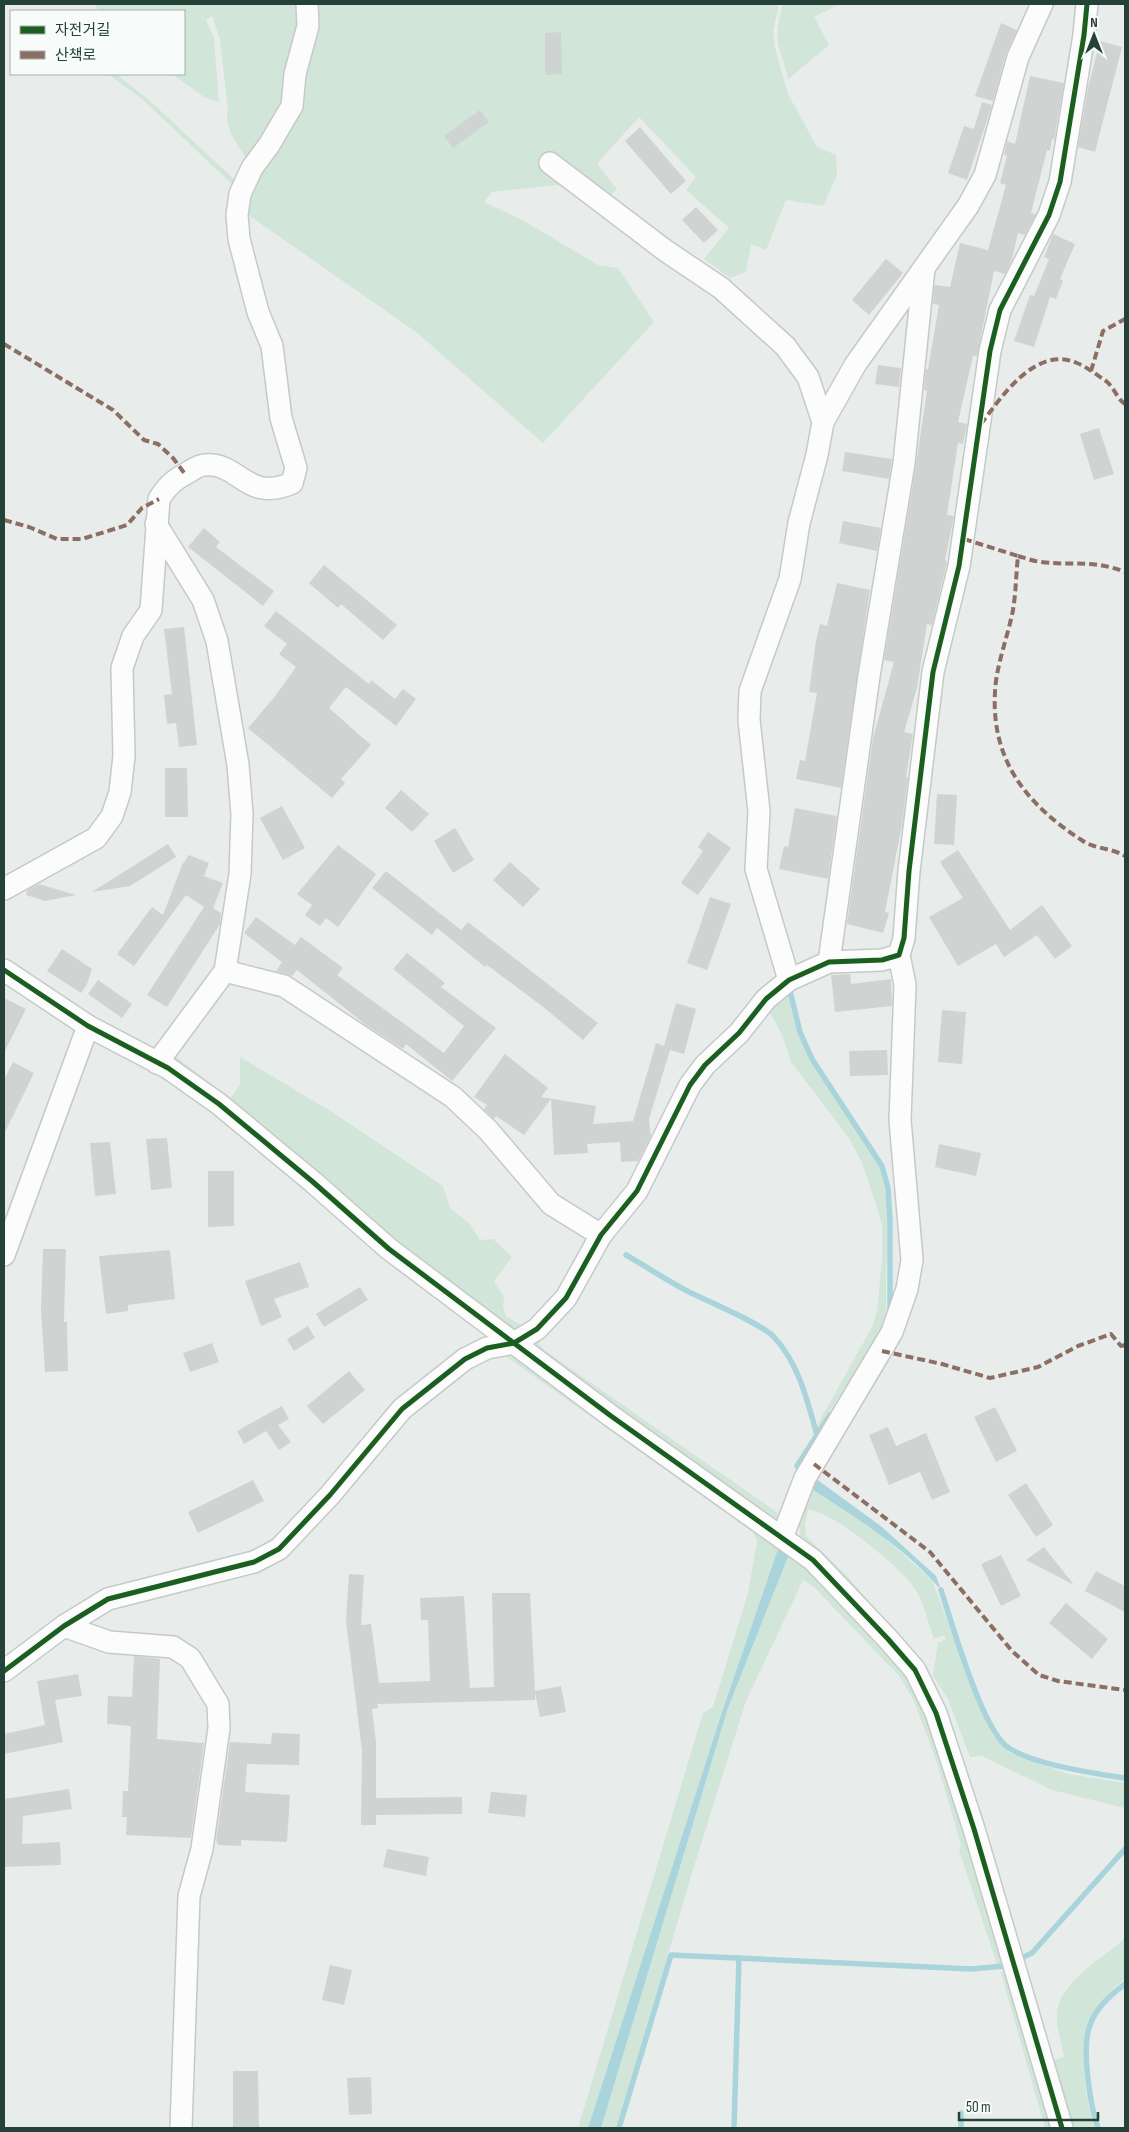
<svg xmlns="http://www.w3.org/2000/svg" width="1129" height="2132" font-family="'Sofia Sans Condensed','Noto Sans KR',sans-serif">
<rect width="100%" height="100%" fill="#e8edeb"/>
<!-- green -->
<g fill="#d1e6d8">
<path d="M94 4H297L302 18 281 110 249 162C239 146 223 129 228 110L220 40 212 16 206 20 214 38 219 102 204 97 172 74H184V11H99Z"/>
<polygon points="313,4 779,4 773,32 775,48 788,94 817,147 836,155 837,176 823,206 786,200 766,250 751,244 746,272 730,278 704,259 729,228 686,190 696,177 639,117 597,164 617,189 606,200 568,184 492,192 484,202 524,221 598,265 618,268 654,322 543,443 416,332 241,210 284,132"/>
<path d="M783 4H840L814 17 829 45 788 79C786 68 782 59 779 48 775 33 779 18 783 4Z"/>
<polygon points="108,74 116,74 149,100 237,182 234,186 142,99"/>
<path d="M788 991 798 1031 808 1057 879 1165C891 1202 887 1242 886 1281 886 1297 887 1311 884 1327L817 1431 816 1427 871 1329 877 1312 882 1259V1225L874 1198 862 1163 849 1138 791 1062 783 1037 769 1010Z"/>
<polygon points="174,1055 230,1099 240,1084 240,1057 332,1112 443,1186 450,1208 470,1224 480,1240 493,1239 512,1257 494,1282 504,1297 503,1307 506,1316 527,1329 512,1336 173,1060"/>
<path d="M567 1310C561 1324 547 1330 539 1344L544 1350 778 1513 776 1521 536 1353 533 1343Z"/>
<polygon points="508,1348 624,1432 625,1441 497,1350"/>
<polygon points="638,1439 795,1553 906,1674 926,1710 1007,1964 997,1964 959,1851 961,1844 935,1757 913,1699 899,1676 814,1587 803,1580 746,1701 692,1873 617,2128 601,2128 728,1708 790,1553 778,1549 722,1712 588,2128 578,2128 703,1713 713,1707 748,1593 757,1541 753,1532 632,1446"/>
<path d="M810 1488 880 1534 932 1580 987 1724 994 1737 1010 1753 1069 1774 1125 1783V1808L1052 1790 982 1756 970 1757 948 1699 933 1676 938 1643 946 1639 944 1635 934 1639C928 1623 924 1603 915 1589 904 1570 829 1508 808 1510L805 1524 806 1536 848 1577 926 1668C924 1684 939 1699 946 1713 960 1739 965 1772 973 1800L943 1718 801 1543 799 1523Z"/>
<path d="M1125 1938V1979C1072 2017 1080 2072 1094 2128H1069L1041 2021 1054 2060 1064 2057C1062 2043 1056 2028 1057 2014 1059 1981 1103 1959 1125 1938Z"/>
<polygon points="1008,1969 1054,2128 1045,2128 1001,1973"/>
</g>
<!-- water -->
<g fill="#a9d4db">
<path d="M815 1478 882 1527 936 1576 941 1590C905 1547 856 1518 810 1488Z"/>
<polygon points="785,1547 790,1552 728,1708 601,2128 588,2128 722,1712 778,1549"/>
</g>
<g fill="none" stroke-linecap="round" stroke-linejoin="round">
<!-- stream -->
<g stroke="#a9d4db" stroke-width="5.5">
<polyline points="790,991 800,1032 812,1059 882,1166 888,1188 890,1221 890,1309"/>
<path d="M626 1255C647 1267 668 1281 689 1292 708 1301 762 1324 774 1337 799 1364 807 1400 817 1435"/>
<polyline points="797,1466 830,1415"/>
<path d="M941 1590C952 1624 981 1724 1005 1745 1027 1764 1096 1774 1125 1778"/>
<polyline points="619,2128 671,1955 971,1969 1004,1966 1032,1953 1125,1849"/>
<polyline points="734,2128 739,1958"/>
<polyline points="961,2128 961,2113"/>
<path d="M1098 2128C1090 2105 1082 2051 1089 2028 1094 2010 1110 1995 1125 1984"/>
</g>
</g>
<!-- building -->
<g fill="#cfd4d2">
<polygon points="1001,23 1017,30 1006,54 993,101 975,96"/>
<polygon points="561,32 562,74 545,75 545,33"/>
<polygon points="1100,41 1122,47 1095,152 1078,147 1088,88"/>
<polygon points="1030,76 1064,83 1054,140 1052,139 1050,151 1047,150 1031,213 1036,214 1025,235 1018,233 1012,259 1005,274 994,271 977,356 973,356 958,422 967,424 963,444 958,443 947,515 954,516 945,560 947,562 932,625 927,624 917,688 904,732 913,734 906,777 908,777 902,825 885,912 889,913 883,933 847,924 873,738 894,662 884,660 916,465 927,391 924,390 926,369 928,369 939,305 933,304 934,289 935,285 950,287 960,243 988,250 1006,185 1000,183 1007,156 1004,155 1007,141 1015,144"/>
<polygon points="982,102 992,105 967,180 948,173 964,126 974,129"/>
<polygon points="480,110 489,122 453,148 444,136"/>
<polygon points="640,127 686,181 671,194 625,141"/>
<polygon points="696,207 718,230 704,243 682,220"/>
<polygon points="1053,234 1075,244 1060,279 1063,281 1056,299 1050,297 1034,347 1014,341 1030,295 1034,296 1049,259 1044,257"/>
<polygon points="886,259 903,273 869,315 852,300"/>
<polygon points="878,365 901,368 899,387 875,384"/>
<polygon points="1099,428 1114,474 1094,480 1080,434"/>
<polygon points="845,452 892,459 889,479 842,471"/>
<polygon points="843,521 881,528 877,551 839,543"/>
<polygon points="204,528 220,542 216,547 274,591 263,606 188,547"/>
<polygon points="324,565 397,625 383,640 341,604 338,608 309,583"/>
<polygon points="837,583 870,590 841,788 796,779 800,760 805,761 817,693 809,692 816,641 820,624 827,626"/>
<polygon points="276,611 369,684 371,680 395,699 403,689 416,699 396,726 346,687 329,708 371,745 341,779 345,783 332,798 248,728 276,695 296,667 279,654 287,644 264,626"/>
<polygon points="184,627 197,745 179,747 176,723 167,724 164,695 172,694 164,629"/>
<polygon points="165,768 187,768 188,817 165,817"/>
<polygon points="401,790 429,814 412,832 385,808"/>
<polygon points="937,794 957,795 954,845 934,844"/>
<polygon points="282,806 305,848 283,860 260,818"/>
<polygon points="795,808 837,816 828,879 779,869 784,846 788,847"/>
<polygon points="455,828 474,860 453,873 434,841"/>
<polygon points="708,832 731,848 698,895 681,883 703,851 698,847"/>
<polygon points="168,844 176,857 130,886 92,892"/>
<polygon points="338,845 376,874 338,927 326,918 320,926 305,915 312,905 297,894"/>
<polygon points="958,850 1010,930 1042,905 1072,946 1055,959 1037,935 1004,957 996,944 958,966 929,917 963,898 940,862"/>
<polygon points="189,855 209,863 204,876 223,883 213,908 221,913 220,924 167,1007 147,995 204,907 186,895 134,966 117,954 152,907 163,915 182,865"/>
<polygon points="510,862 540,889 523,907 493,880"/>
<polygon points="386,871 461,930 468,922 598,1023 583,1040 542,1006 487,965 485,967 437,928 432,935 372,888"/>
<polygon points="39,884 76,895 45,901 26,895 27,890"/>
<polygon points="710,897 731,904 707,970 687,963"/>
<polygon points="256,917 295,945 301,937 343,968 337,975 444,1053 464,1026 393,969 407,953 445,983 441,987 496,1028 452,1081 406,1044 403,1049 366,1025 297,970 292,976 276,971 282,962 244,933"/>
<polygon points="62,949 92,969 87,984 81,993 47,971"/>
<polygon points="850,974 851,984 891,979 892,1006 835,1012 831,975"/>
<polygon points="98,980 132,1004 122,1018 88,994"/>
<polygon points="4,998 26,1009 4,1053"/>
<polygon points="676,1003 696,1009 684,1054 670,1050 649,1119 651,1136 638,1161 621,1162 620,1142 587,1144 588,1153 554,1155 551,1099 524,1135 496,1116 494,1119 484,1109 487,1105 474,1097 505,1054 548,1088 541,1097 596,1106 593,1124 633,1121 656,1043 664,1046"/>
<polygon points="942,1010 966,1012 962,1064 938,1062"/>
<polygon points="887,1050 888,1075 850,1076 849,1051"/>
<polygon points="13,1062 34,1073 4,1134 4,1080"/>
<polygon points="167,1138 172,1188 151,1190 146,1139"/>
<polygon points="110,1142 116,1194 95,1196 90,1143"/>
<polygon points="939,1144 981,1153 976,1176 935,1167"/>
<polygon points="208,1171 234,1171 234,1226 208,1227"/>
<polygon points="43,1249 66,1249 64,1322 67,1322 68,1371 45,1372 41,1310"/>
<polygon points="170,1250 175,1299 128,1305 128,1311 106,1314 99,1256"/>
<polygon points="300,1262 309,1287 274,1299 282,1317 261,1326 245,1281"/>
<polygon points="360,1287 368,1300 324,1327 316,1314"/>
<polygon points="308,1326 315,1338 294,1351 287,1339"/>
<polygon points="212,1343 219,1362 190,1372 183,1353"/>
<polygon points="349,1371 365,1390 323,1424 307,1406"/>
<polygon points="282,1406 289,1419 278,1425 291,1442 279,1450 266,1431 244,1444 237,1431"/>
<polygon points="995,1407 1017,1451 996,1462 974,1417"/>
<polygon points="888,1427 896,1446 926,1433 950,1492 932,1500 920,1472 889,1485 869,1435"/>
<polygon points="253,1480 264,1501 198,1533 188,1512"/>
<polygon points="1026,1483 1053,1525 1036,1537 1008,1495"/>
<polygon points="1044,1547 1074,1585 1026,1560"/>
<polygon points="1001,1555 1021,1596 1001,1606 981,1564"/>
<polygon points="1096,1571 1125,1586 1125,1612 1085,1591"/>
<polygon points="349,1574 364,1575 361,1625 371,1624 379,1683 430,1681 428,1620 421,1620 420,1598 464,1596 470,1688 494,1687 492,1593 530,1593 535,1691 561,1686 566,1712 540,1717 535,1692 535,1700 377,1704 378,1708 372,1709 376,1742 376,1798 462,1797 462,1814 376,1815 376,1825 361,1825 362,1751 346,1621"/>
<polygon points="1066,1603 1108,1639 1092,1659 1049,1623"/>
<polygon points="134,1656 160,1659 157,1739 204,1743 191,1838 126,1835 127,1817 122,1817 123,1791 128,1791 131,1726 107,1724 108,1696 132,1697"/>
<polygon points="78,1674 82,1696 55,1700 63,1742 4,1754 4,1734 45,1725 37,1681"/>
<polygon points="272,1733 300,1734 299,1765 247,1764 245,1792 290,1795 287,1842 241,1840 241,1846 218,1845 216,1840 230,1742 271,1744"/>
<polygon points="69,1789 72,1809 23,1816 22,1844 60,1842 61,1865 4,1867 4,1799"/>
<polygon points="491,1792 527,1795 525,1817 488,1813"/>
<polygon points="387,1849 429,1857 426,1876 383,1867"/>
<polygon points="330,1965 352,1970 344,2005 322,2000"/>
<polygon points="233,2071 258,2071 259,2128 233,2128"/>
<polygon points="371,2077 372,2114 349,2115 347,2078"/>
</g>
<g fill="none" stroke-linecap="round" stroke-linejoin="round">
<defs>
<g id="minor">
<polyline points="550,163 666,251 721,288 785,346 808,377 823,422 817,455 799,523 790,579 750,691 749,720 759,811 756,869 789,980"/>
<polyline points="823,422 855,365 968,206 985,175 1018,57 1042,4"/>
<polyline points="156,524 203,600 217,641 238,765 242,814 240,874 225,971 157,1063"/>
<path d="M4 889 96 838 112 816 120 792 124 756 122 668 133 636 151 610 159 499C167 486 174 480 187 473 192 470 199 465 205 465 240 462 246 503 292 483L296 468 281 418 272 346 258 312 239 239 237 215 240 194 252 168 269 145 292 106 295 74 308 26 307 4"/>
<polyline points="829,962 869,676 904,463 924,269"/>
<polyline points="4,970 88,1026 168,1068 219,1104 313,1182 389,1249 611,1416 813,1560 888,1639 915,1670 936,1713 974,1829 1062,2128"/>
<polyline points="225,971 284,986 453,1097 488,1130 551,1204 601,1235"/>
<polyline points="4,1255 88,1026"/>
<polyline points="782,1538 805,1478 892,1332 907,1289 912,1260 900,1120 905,985 899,955"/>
<polyline points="64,1626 109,1642 173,1647 190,1658 218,1704 219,1728 202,1849 189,1896 181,2128"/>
<polyline points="4,1671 64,1626 108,1599 254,1562 279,1549 330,1495 402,1409 465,1359 487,1348 514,1343 537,1329 566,1298 601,1235 637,1191 690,1085 705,1065 739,1033 766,999 789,980 829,962 882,960 899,955 904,938 909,871 933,672 959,566 990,351 1000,310 1049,215 1060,182 1084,35 1087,4"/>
</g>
</defs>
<!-- minor casing -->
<use href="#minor" stroke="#c5cac8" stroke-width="24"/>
<!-- minor -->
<use href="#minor" stroke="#fcfcfc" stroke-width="21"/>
<!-- quiet -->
<g stroke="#8d6e63" stroke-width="4" stroke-dasharray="8 4" stroke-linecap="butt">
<polyline points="4,344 113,410 144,440 158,444 173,458 185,474"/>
<polyline points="1091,371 1103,331 1125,319"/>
<path d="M981 424C1002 396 1036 345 1077 363 1087 367 1097 375 1106 381 1114 387 1117 399 1125 404"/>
<polyline points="4,520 29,527 57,539 82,539 127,525 142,508 159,499"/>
<path d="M964 539 1018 556C1016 574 1016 592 1013 610 1008 636 996 666 995 692 991 761 1027 805 1083 841 1095 849 1112 848 1125 856"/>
<path d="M1018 556C1025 558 1033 561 1041 562 1073 566 1092 559 1125 572"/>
<polyline points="882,1351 942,1364 990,1378 1038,1367 1078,1346 1111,1334 1121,1346 1125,1345"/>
<polyline points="814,1464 930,1552 1012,1651 1039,1675 1058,1681 1125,1690"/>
</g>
<defs>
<g id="cycleway">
<polyline points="4,970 88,1026 168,1068 219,1104 313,1182 389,1249 611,1416 813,1560 888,1639 915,1670 936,1713 974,1829 1062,2128"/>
<polyline points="4,1671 64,1626 108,1599 254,1562 279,1549 330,1495 402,1409 465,1359 487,1348 514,1343 537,1329 566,1298 601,1235 637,1191 690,1085 705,1065 739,1033 766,999 789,980 829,962 882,960 899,955 904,938 909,871 933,672 959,566 990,351 1000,310 1049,215 1060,182 1084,35 1087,4"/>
</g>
</defs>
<!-- cycleway casing -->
<use href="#cycleway" stroke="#f7fbf9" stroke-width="8"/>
<!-- cycleway -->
<use href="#cycleway" stroke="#1b5e20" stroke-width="5"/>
</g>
<!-- border -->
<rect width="1129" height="2132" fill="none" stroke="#24423a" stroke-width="10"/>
<!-- legend -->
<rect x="10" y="10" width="175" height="65" fill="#f7fbf9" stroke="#a3b1ad"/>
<rect x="20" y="26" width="25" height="8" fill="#1b5e20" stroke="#a3b1ad"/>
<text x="55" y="35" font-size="15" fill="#24423a">자전거길</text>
<rect x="20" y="51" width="25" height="8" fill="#8d6e63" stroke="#a3b1ad"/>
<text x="55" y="60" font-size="15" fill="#24423a">산책로</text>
<!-- north arrow -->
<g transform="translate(1094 35)" stroke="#f7fbf9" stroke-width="4" paint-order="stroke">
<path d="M0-4L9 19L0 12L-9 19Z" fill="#24423a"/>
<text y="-8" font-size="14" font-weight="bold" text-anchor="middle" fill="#24423a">N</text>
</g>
<!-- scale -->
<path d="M959 2112v8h139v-8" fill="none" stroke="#24423a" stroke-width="2.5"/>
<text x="966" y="2112" font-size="15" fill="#24423a" stroke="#f7fbf9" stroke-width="4" paint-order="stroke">50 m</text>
</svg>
